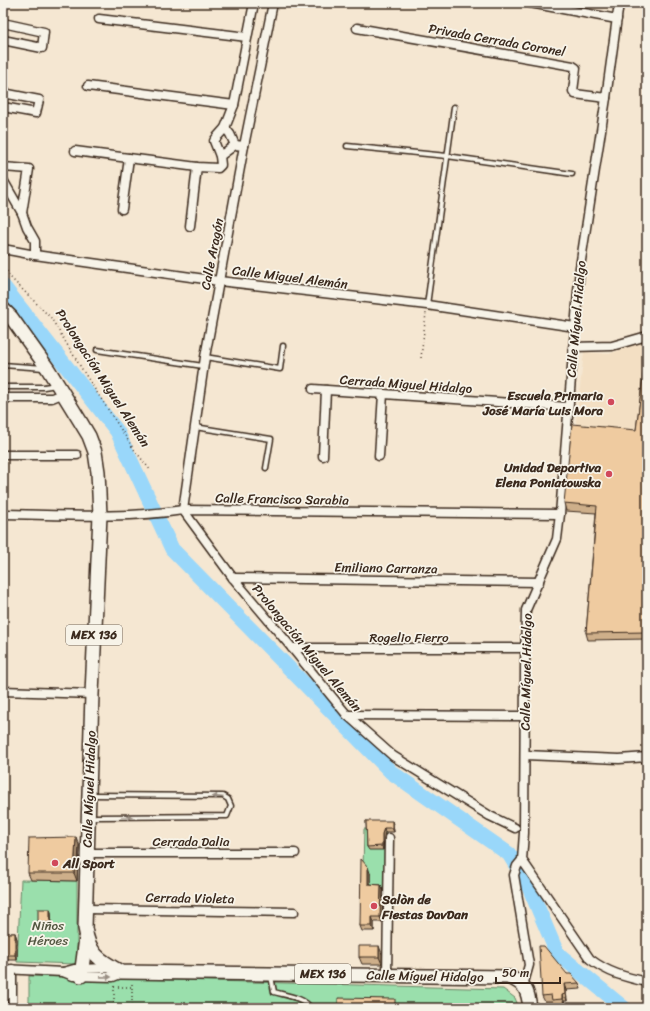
<svg xmlns="http://www.w3.org/2000/svg" width="650" height="1011" font-family="Sriracha,sans-serif">
<rect width="100%" height="100%" fill="#f5e7d2"/>
<filter id="ink" filterUnits="userSpaceOnUse"><feTurbulence type="fractalNoise" baseFrequency=".025" numOctaves="2"/><feDisplacementMap in="SourceGraphic" scale="8" xChannelSelector="R" yChannelSelector="G"/><feConvolveMatrix kernelMatrix="1 2 1 2 8 2 1 2 1" color-interpolation-filters="sRGB"/></filter>
<g filter="url(#ink)">
<!-- built -->
<polygon fill="#f3dfc3" points="638,343 647,343 647,373 638,437 575,431 584,352 609,354"/>
<!-- green -->
<g fill="#9adfac" stroke="#6a8465">
<polygon points="364,829 386,829 386,890 370,890 370,873 363,869"/>
<polygon points="21,880 77,881 77,964 17,962"/>
<polygon points="29,976 503,989 515,998 519,1008 29,1008"/>
</g>
<g fill="none" stroke-linecap="round" stroke-linejoin="round">
<!-- river -->
<polyline stroke="#99d7fa" stroke-width="15" points="3,286 117,431 172,549 391,772 509,854 529,887 557,953 624,1008"/>
<defs>
<g id="service">
<polyline points="347,146 447,156 572,174"/>
<polyline points="427,305 454,107"/>
<polyline points="97,350 203,366"/>
<polyline points="205,357 280,369 283,346"/>
<polyline points="3,365 44,368"/>
<polyline points="3,387 44,387 56,385"/>
<polyline points="195,427 271,439 266,468"/>
<polyline points="90,818 97,817 227,816 231,806 228,799 223,796 92,795"/>
<path d="M271 976 274 992C284 995 306 998 310 1008"/>
</g>
<g id="minor">
<polyline points="273,3 244,146 205,357 183,510 233,578 292,648 347,715 393,756 490,816 515,828"/>
<polyline points="530,3 617,19"/>
<polyline points="99,19 247,37"/>
<polyline points="3,23 44,32 42,48 3,40"/>
<polyline points="357,28 573,66 576,68 573,91 575,94 606,98"/>
<polyline points="88,86 234,105"/>
<polyline points="3,93 39,100 36,113 3,107"/>
<polyline points="225,128 230,134 235,145"/>
<polyline points="75,151 197,167 218,168 221,165 220,156 214,141 217,137 225,128 234,105 254,3"/>
<polyline points="220,156 235,145 244,146"/>
<polyline points="3,167 29,169 22,213"/>
<polyline points="3,180 22,213 27,227 35,241 35,255"/>
<polyline points="122,209 129,158"/>
<polyline points="190,226 197,167"/>
<polyline points="3,249 35,255 219,281 427,305 575,327"/>
<polyline points="573,347 612,346 647,336"/>
<polyline points="313,389 568,407"/>
<polyline points="3,398 52,398 64,393"/>
<polyline points="3,455 77,455"/>
<polyline points="323,456 326,390"/>
<polyline points="379,456 383,394"/>
<path d="M3 514C63 515 124 519 183 510L560 514"/>
<polyline points="233,578 539,582"/>
<polyline points="292,648 525,648"/>
<polyline points="3,691 92,694"/>
<polyline points="347,715 525,716"/>
<polyline points="525,755 619,759 647,757"/>
<polyline points="87,853 295,853"/>
<path d="M522 860 590 959C608 973 625 977 647 982"/>
<polyline points="85,909 294,912"/>
<polyline points="3,969 63,972 73,976 113,977 118,975 121,972"/>
<polyline points="12,969 12,1008"/>
<polyline points="63,972 74,969 111,968"/>
<polyline points="387,975 389,838"/>
<polyline points="523,986 529,965 514,875 517,866 522,860 524,833 525,668 526,610 557,539 560,514 580,267 606,98 619,3"/>
</g>
<g id="primary">
<path d="M3 309 11 317 48 369 80 421 89 436 95 452 98 472 100 515 92 694 85 928C89 954 99 960 121 972L508 977C525 983 528 990 530 1008"/>
<polyline points="81,976 86,938"/>
</g>
</defs>
<!-- service casing -->
<use href="#service" stroke="#3b2a1e" stroke-width="7"/>
<!-- minor casing -->
<use href="#minor" stroke="#3b2a1e" stroke-width="11"/>
<!-- primary casing -->
<use href="#primary" stroke="#3b2a1e" stroke-width="16"/>
<!-- path -->
<g stroke="#3b2a1e" stroke-width="1.5" stroke-dasharray="1 3" stroke-linecap="butt">
<polyline points="3,264 10,277 51,318 85,374 133,448 151,471"/>
<polyline points="421,358 426,313"/>
<polyline points="132,984 132,1008"/>
<polyline points="114,986 114,1008"/>
<polyline points="114,987 132,987"/>
</g>
<!-- service -->
<use href="#service" stroke="#f7f3e8" stroke-width="4"/>
<!-- minor -->
<use href="#minor" stroke="#f7f3e8" stroke-width="8"/>
<!-- primary -->
<use href="#primary" stroke="#f7f3e8" stroke-width="13"/>
</g>
<!-- wall -->
<g fill="#ceaf8a" stroke="#3b2a1e">
<polygon points="647,346 647,639 588,640 586,633 596,513 566,511 564,503 636,430"/>
<polygon points="366,821 393,824 394,832 385,832 384,838 383,850 369,850 367,847"/>
<polygon points="79,845 77,881 31,880 28,873"/>
<polygon points="370,873 370,884 381,885 383,890 382,922 374,922 374,931 362,931 360,926"/>
<polygon points="51,912 52,927 40,927 38,923"/>
<polygon points="3,933 15,933 17,939 17,960 3,960"/>
<polygon points="382,954 382,964 362,964 359,957"/>
<polygon points="567,974 579,983 581,989 566,990 567,1001 564,1001 565,1005 554,1006 552,1002 545,1002 542,996"/>
</g>
<!-- shaded-wall -->
<g fill="#a78e70" stroke="#3b2a1e">
<polygon points="392,821 393,824 394,832 392,828"/>
<polygon points="384,828 385,832 384,838 383,850 382,846 382,834"/>
<polygon points="76,837 79,845 77,881 74,873"/>
<polygon points="368,867 370,873 370,890 368,884"/>
<polygon points="381,885 383,890 382,922 380,917"/>
<polygon points="50,909 51,912 52,927 50,923"/>
<polygon points="372,917 374,922 374,931 372,926"/>
<polygon points="15,933 17,939 17,960 15,955"/>
<polygon points="379,946 382,954 382,964 379,957"/>
<polygon points="564,984 566,990 567,1001 565,994"/>
<polygon points="562,995 564,1001 565,1005 562,999"/>
</g>
<!-- building -->
<g fill="#efcba0" stroke="#3b2a1e">
<polygon points="647,346 647,632 586,633 597,506 564,503 572,424 636,430"/>
<polygon points="366,821 392,821 392,828 384,828 382,834 382,846 367,847"/>
<polygon points="76,837 74,873 28,873 29,838"/>
<polygon points="361,859 368,867 368,884 381,885 380,917 372,917 372,926 360,926"/>
<rect x="38" y="909" width="12" height="14"/>
<rect x="3" y="933" width="12" height="22"/>
<rect x="359" y="946" width="20" height="11"/>
<polygon points="539,946 544,946 567,974 571,974 579,983 564,984 565,994 562,995 562,999 552,1000 551,995 542,996"/>
<polygon points="338,998 395,999 395,1008 338,1008"/>
</g>
<!-- one-way arrows -->
<defs><path id="oneway-solid" d="M-6-.8H1V-3.2L6.5 0L1 3.2V.8H-6Z"/></defs>
<g fill="#998e83">
<use href="#oneway-solid" transform="translate(218 797) rotate(-175)"/>
<use href="#oneway-solid" transform="translate(127 817)"/>
<use href="#oneway-solid" transform="translate(106 977) rotate(1)"/>
</g>
</g>
<!-- markers -->
<g fill="#d1495b" stroke="#f7f3e8" stroke-width="1.5">
<circle cx="611" cy="402" r="4"/>
<circle cx="609" cy="474" r="4"/>
<circle cx="55" cy="863" r="4"/>
<circle cx="374" cy="906" r="4"/>
</g>
<g text-anchor="middle" dominant-baseline="central" stroke-width="3.5" stroke-linejoin="round" paint-order="stroke">
<!-- shield labels -->
<g fill="#f7f3e8" stroke="#73665b" stroke-width="1">
<rect x="66" y="625" width="56" height="20" rx="3"/>
<rect x="295" y="964" width="56" height="20" rx="3"/>
</g>
<g font-size="12" font-weight="bold" fill="#3b2a1e">
<text x="94" y="635">MEX 136</text>
<text x="323" y="974">MEX 136</text>
</g>
<!-- street labels -->
<g font-size="13" fill="#3b2a1e" stroke="#f7f3e8">
<text transform="translate(497 40) rotate(10)">Privada Cerrada Coronel</text>
<text transform="translate(212 254) rotate(-79)">Calle Aragón</text>
<text transform="translate(290 277) rotate(7)">Calle Miguel Alemán</text>
<text transform="translate(576 319) rotate(-85)">Calle Míguel Hidalgo</text>
<text transform="translate(103 378) rotate(57)">Prolongación Miguel Alemán</text>
<text transform="translate(406 384) rotate(4)">Cerrada Miguel Hidalgo</text>
<text transform="translate(282 499) rotate(1)">Calle Francisco Sarabia</text>
<text transform="translate(386 568) rotate(1)">Emiliano Carranza</text>
<text x="409" y="637">Rogelio Fierro</text>
<text transform="translate(307 648) rotate(50)">Prolongación Miguel Alemán</text>
<text transform="translate(526 672) rotate(-89)">Calle Míguel Hidalgo</text>
<text transform="translate(89 789) rotate(-88)">Calle Míguel Hidalgo</text>
<text x="191" y="841">Cerrada Dalia</text>
<text transform="translate(190 898) rotate(1)">Cerrada Violeta</text>
<text transform="translate(425 976) rotate(1)">Calle Míguel Hidalgo</text>
</g>
<!-- poi labels -->
<g font-size="13" font-weight="bold" fill="#3b2a1e" stroke="#f7f3e8" text-anchor="end">
<text x="603" y="395">Escuela Primaria<tspan x="603" dy="15">José María Luis Mora</tspan></text>
<text x="601" y="467">Unidad Deportiva<tspan x="601" dy="15">Elena Poniatowska</tspan></text>
<text x="63" y="863" text-anchor="start">All Sport</text>
<text x="382" y="899" text-anchor="start">Salòn de<tspan x="382" dy="15">Fiestas DavDan</tspan></text>
</g>
<!-- park labels -->
<g font-size="13" fill="#535742" stroke="#f7f3e8">
<text x="48" y="925">Niños<tspan x="48" dy="15">Héroes</tspan></text>
</g>
</g>
<!-- margin -->
<rect width="650" height="1011" fill="none" stroke="#f7f3e8" stroke-width="16"/>
<rect x="8" y="8" width="634" height="995" fill="none" stroke="#3b2a1e" stroke-width="1.5" filter="url(#ink)"/>
<!-- scale -->
<path d="M496 977v6h64v-6" fill="none" stroke="#3b2a1e" stroke-width="2"/>
<text x="502" y="977" font-size="12" fill="#3b2a1e" stroke="#f7f3e8" stroke-width="3" paint-order="stroke">50 m</text>
</svg>
